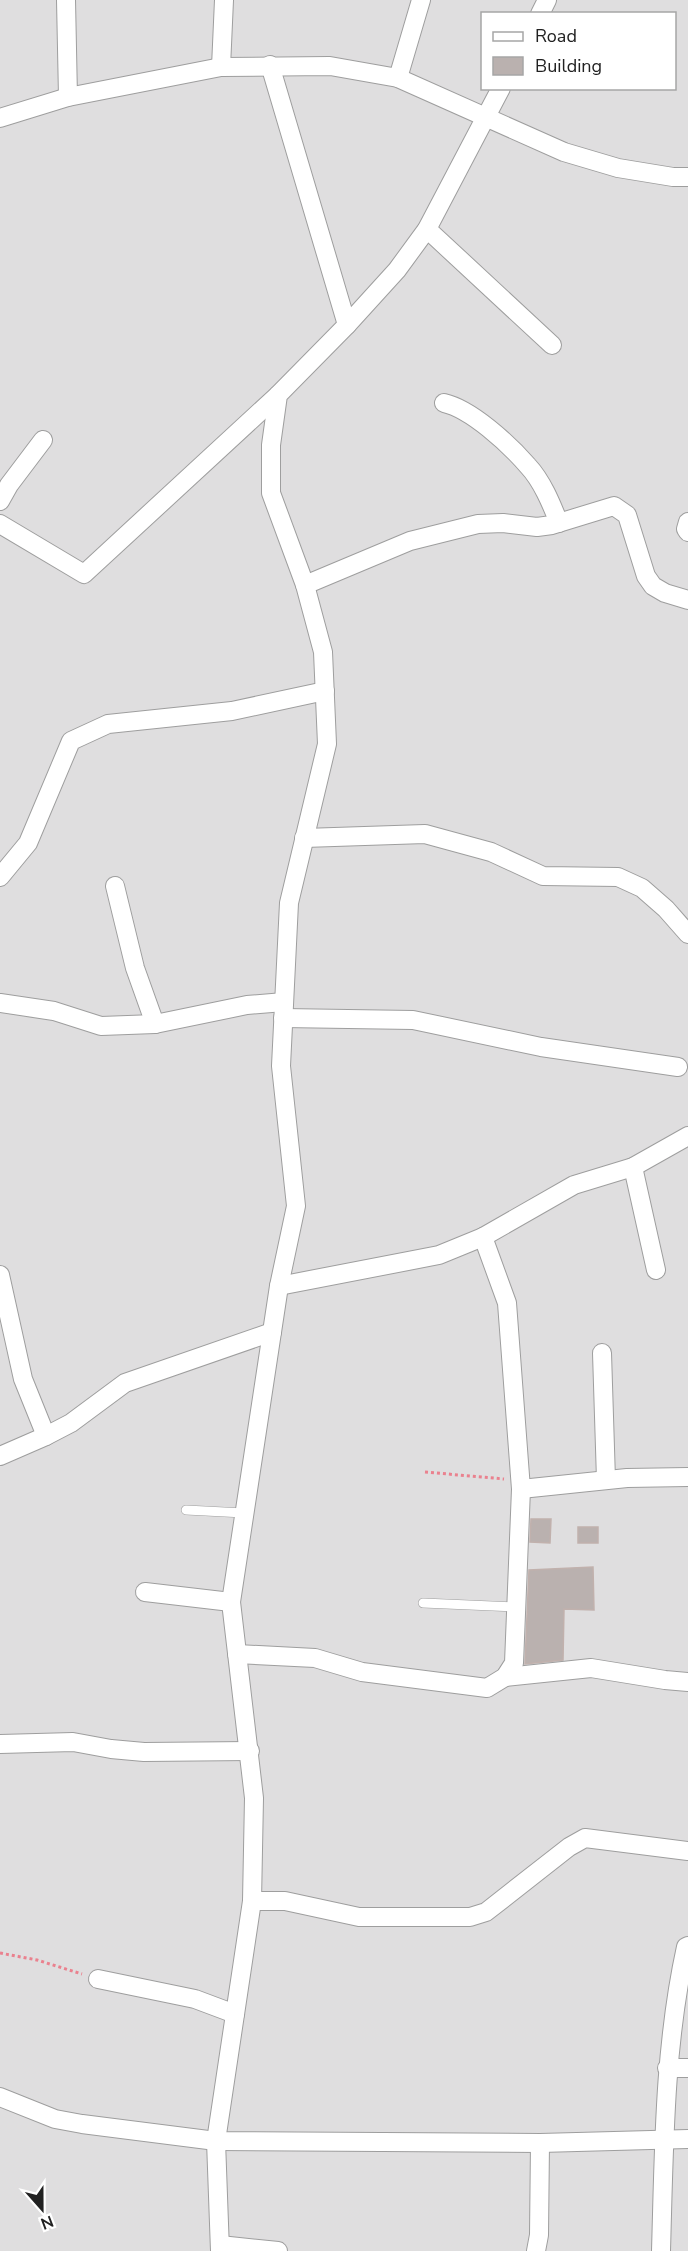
<svg xmlns="http://www.w3.org/2000/svg" width="688" height="2251" font-family="'Nunito Sans',sans-serif">
<rect width="100%" height="100%" fill="#f0ece9"/>
<!-- residential -->
<path fill="#dfdedf" fill-rule="evenodd" d="M0 0H688V2251H0ZM482 14H674V88H482Z"/>
<!-- building -->
<g fill="#bab1af" stroke="#c1b1ad" stroke-width="1.5">
<polygon points="531,1519 551,1519 550,1543 530,1542"/>
<rect x="578" y="1527" width="20" height="16"/>
<polygon points="593,1567 594,1610 564,1609 563,1660 525,1664 529,1570"/>
</g>
<g fill="none" stroke-linecap="round" stroke-linejoin="round">
<defs>
<g id="lane">
<polyline points="186,1510 244,1513"/>
<polyline points="423,1603 516,1607"/>
</g>
<g id="street">
<polyline points="66,0 68,97"/>
<polyline points="540,14 547,0"/>
<polyline points="270,65 347,325"/>
<polyline points="221,67 224,0"/>
<polyline points="398,78 421,0"/>
<polyline points="0,118 68,97 221,67 330,66 398,78 564,152 618,168 673,177 688,177"/>
<polyline points="427,229 552,345"/>
<path d="M444 403C471 409 509 444 528 466 542 481 551 503 559 523"/>
<polyline points="0,501 9,485 43,440"/>
<polyline points="688,522 686,529 688,532"/>
<polyline points="0,524 84,574 278,395"/>
<polyline points="305,585 410,541 478,524 503,523 537,527 552,525 614,506 627,515 646,576 653,586 665,593 688,600"/>
<polyline points="304,838 425,834 491,852 543,876 618,877 642,888 666,909 688,934"/>
<polyline points="0,877 28,843 71,741 108,724 232,711 325,691"/>
<polyline points="115,886 135,968 155,1024"/>
<polyline points="0,1003 54,1011 101,1026 155,1024 247,1005 284,1002"/>
<polyline points="283,1018 413,1020 541,1047 678,1067"/>
<polyline points="633,1167 656,1270"/>
<polyline points="0,1275 23,1379 46,1436"/>
<polyline points="279,1286 439,1255 483,1237 574,1185 633,1167 688,1136"/>
<polyline points="602,1353 606,1480"/>
<polyline points="0,1456 46,1436 71,1423 125,1383 272,1332"/>
<polyline points="521,1489 627,1478 688,1477"/>
<polyline points="145,1592 231,1602"/>
<polyline points="237,1654 315,1658 362,1672 487,1688 505,1677 514,1663 521,1489 507,1303 483,1237"/>
<polyline points="505,1677 591,1668 665,1680 688,1682"/>
<polyline points="0,1744 73,1742 111,1749 144,1752 250,1751"/>
<polyline points="252,1901 285,1901 359,1917 470,1917 486,1912 569,1847 585,1838 688,1851"/>
<polyline points="98,1979 195,1999 235,2014"/>
<polyline points="667,2068 688,2068"/>
<polyline points="0,2097 55,2119 82,2124 216,2141 540,2143 688,2139"/>
<polyline points="220,2245 278,2251"/>
<polyline points="220,2251 216,2141 252,1901 254,1798 231,1602 279,1286 296,1206 281,1066 289,903 327,744 323,652 305,585 271,493 271,445 278,395 347,325 397,270 427,229 501,88"/>
<polyline points="536,2251 539,2235 540,2143"/>
<path d="M661 2251C664 2149 664 2047 686 1947L688 1946"/>
</g>
</defs>
<!-- lane casing -->
<use href="#lane" stroke="#9e9e9e" stroke-width="10"/>
<!-- street casing -->
<use href="#street" stroke="#9e9e9e" stroke-width="20"/>
<!-- path -->
<g stroke="#ea818e" stroke-width="3" stroke-dasharray="3 3" stroke-linecap="butt">
<polyline points="425,1472 504,1479"/>
<polyline points="0,1953 37,1960 82,1974"/>
</g>
<!-- lane -->
<use href="#lane" stroke="#fff" stroke-width="9"/>
<!-- street -->
<use href="#street" stroke="#fff" stroke-width="18"/>
</g>
<!-- legend -->
<rect x="481" y="12" width="195" height="78" fill="#ffffff" stroke="#a6a6a6" stroke-width="1.5"/>
<rect x="493" y="32" width="30" height="9" fill="#ffffff" stroke="#a6a6a6" stroke-width="1.5"/>
<text x="535" y="42" font-size="18" fill="#212121">Road</text>
<rect x="493" y="57" width="30" height="18" fill="#bab1af" stroke="#a6a6a6" stroke-width="1.5"/>
<text x="535" y="72" font-size="18" fill="#212121">Building</text>
<!-- north arrow -->
<g transform="translate(42 2209) rotate(159)" stroke="#ffffff" stroke-width="4.5" paint-order="stroke">
<path d="M0-4.5L10 22L0 15L-10 22Z" fill="#212121"/>
<text y="-9" font-size="16" font-weight="bold" text-anchor="middle" fill="#212121">N</text>
</g>
</svg>
